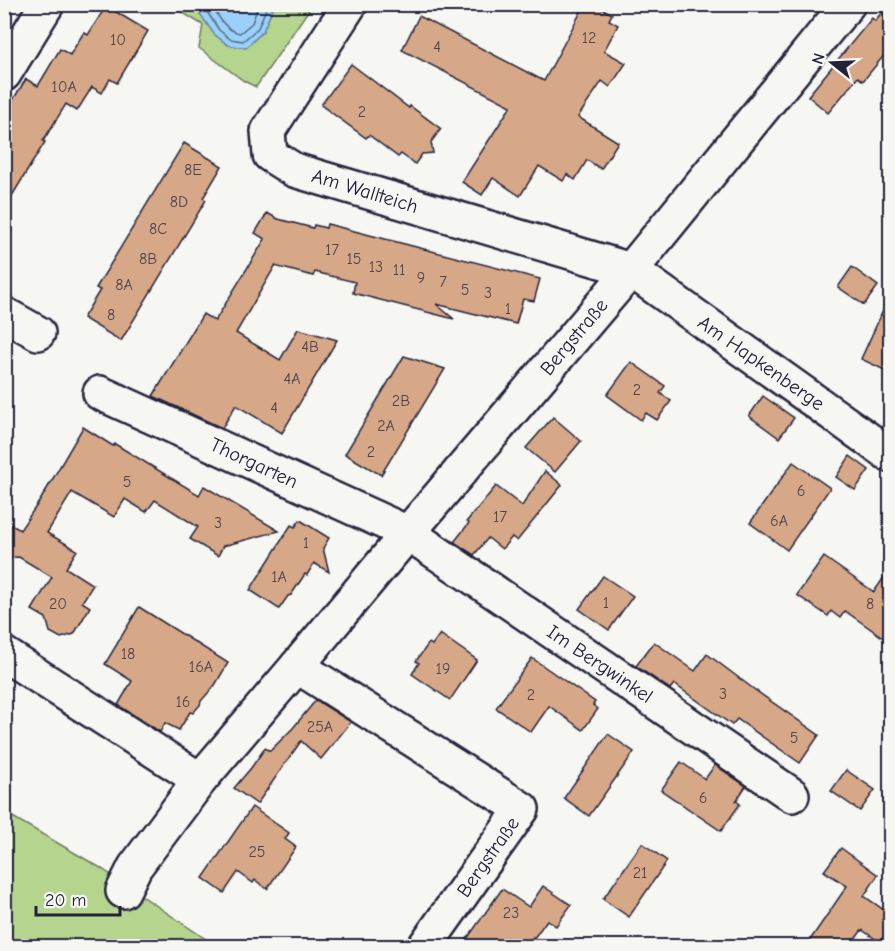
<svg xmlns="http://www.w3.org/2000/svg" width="895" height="951" font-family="'Comic Neue',sans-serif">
<rect width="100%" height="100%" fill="#f6f6f2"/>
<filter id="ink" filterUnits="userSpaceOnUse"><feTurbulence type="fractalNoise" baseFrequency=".0167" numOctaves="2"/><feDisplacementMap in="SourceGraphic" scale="12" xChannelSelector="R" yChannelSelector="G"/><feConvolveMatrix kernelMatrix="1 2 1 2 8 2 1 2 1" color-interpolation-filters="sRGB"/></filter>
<g filter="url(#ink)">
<!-- green -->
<g fill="#b5d58e" stroke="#6c7c64" stroke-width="1.5">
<polygon points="170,5 194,5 214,34 228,45 246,48 263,31 274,5 312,5 256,87 244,81 199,48 203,25"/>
<polygon points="4,812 99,867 216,946 5,946"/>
</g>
<!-- water -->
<polygon fill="#9bd0f9" stroke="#6b8aad" stroke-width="1.5" points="194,5 274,5 263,31 246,48 228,45 214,34"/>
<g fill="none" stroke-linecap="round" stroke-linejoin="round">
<!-- shore -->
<g stroke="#526887" stroke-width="1.5">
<polyline points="202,4 219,30 230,39 243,41 258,28 268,4"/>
<path d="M211 4C218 16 225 31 240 33L252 23 259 4"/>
</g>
</g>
<!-- building -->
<g fill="#d7a888" stroke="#22223b" stroke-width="1.5">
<polygon points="585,4 595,4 612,14 609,20 618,25 604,51 626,63 610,87 602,81 578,117 618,142 601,169 587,160 575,180 567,174 563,181 539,166 520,196 493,178 482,195 462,182 511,106 402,50 419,16 544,81"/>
<polygon points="888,4 891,4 891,47 863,81 858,77 828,113 808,96 872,18 875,21"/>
<polygon points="106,6 148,31 117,83 110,79 102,93 92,87 77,111 66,104 43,141 45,142 32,163 4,209 4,114 26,79 38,86 60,49 70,55 84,32 88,35"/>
<polygon points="351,64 409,108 410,106 441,129 431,142 433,153 422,154 415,164 401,154 398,157 369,135 366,138 321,105"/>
<polygon points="184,143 222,166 203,198 206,200 121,341 83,318 100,290 96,288"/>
<polygon points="267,213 278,219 313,228 314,225 326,228 327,224 540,279 534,301 523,299 516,324 436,304 454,319 353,293 355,282 315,272 313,276 275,266 236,333 280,360 298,329 337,340 282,433 236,405 222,428 153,396 203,314 215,321 265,239 255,233"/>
<polygon points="852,267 878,286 864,305 838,287"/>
<polygon points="891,293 891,373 861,359"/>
<polygon points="404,356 445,369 381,475 345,454"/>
<polygon points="631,362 665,386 660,393 671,401 657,420 646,413 641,420 607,395"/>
<polygon points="763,396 794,418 779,438 749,416"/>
<polygon points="553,417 581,441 555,472 526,448"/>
<polygon points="83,427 113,446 115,444 199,495 204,486 279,531 223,546 218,556 190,539 198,527 155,500 146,512 125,499 114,517 72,492 47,533 77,550 66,568 93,585 82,602 90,607 74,634 61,638 50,632 46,618 32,610 52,577 19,557 4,558 4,520 20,530 41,499"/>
<polygon points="850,456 869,470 855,490 836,477"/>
<polygon points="793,462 830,488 787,550 750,523"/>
<polygon points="545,471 562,485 517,541 512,537 502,549 488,538 474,555 454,542 469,523 467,521 496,486 522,506"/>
<polygon points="300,520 329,538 323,548 329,572 314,563 307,575 305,574 291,595 288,596 279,609 250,590 291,525 295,527"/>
<polygon points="824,557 874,592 891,567 891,643 845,611 840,618 831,611 828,616 797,595"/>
<polygon points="603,576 633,596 609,630 579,609"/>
<polygon points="139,607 228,663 215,685 201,701 200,705 193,713 190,712 179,730 165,723 160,732 118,705 132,681 105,664"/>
<polygon points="440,634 477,660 450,700 412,674 419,663 416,661 429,643 432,645"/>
<polygon points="654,642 695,671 707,654 755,690 819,735 800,763 737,719 732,725 674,684 670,689 636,666"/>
<polygon points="532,658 595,702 593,705 598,709 583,730 549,706 531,732 496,708"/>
<polygon points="316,700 351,722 321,759 301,741 257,804 234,788 251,768 265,748 270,751 293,728"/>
<polygon points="608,734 634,752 589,816 564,798"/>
<polygon points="681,762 705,779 715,765 746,786 736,801 740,804 721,831 661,790"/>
<polygon points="846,770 875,790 860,811 831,791"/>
<polygon points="252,807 289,833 285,839 296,847 267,889 255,880 253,883 238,872 224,893 203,878"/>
<polygon points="642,843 667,861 629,917 603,899"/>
<polygon points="841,848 878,875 864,896 891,915 891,927 880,942 862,930 850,946 806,946 847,886 824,871"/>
<polygon points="543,886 571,905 556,926 547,920 534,938 533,937 526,946 462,946 502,889 529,907"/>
</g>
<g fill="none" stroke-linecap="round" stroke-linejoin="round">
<defs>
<g id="minor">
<polyline points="350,4 268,131 270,155 294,170 631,270 890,455"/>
<polyline points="4,74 47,4"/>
<polyline points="4,314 38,333"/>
<polyline points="100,393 408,533 792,795"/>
<polyline points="4,654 200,780"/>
<polyline points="297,666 522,809 425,946"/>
<polyline points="123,891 135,867 200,780 297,666 408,533 631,270 848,4"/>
</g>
</defs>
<!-- minor casing -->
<use href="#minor" stroke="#22223b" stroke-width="38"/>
<!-- minor -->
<use href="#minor" stroke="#f6f6f2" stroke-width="33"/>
</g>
</g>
<g text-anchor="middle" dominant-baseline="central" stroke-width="5" stroke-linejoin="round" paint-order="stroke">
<!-- number labels -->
<g font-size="16" fill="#4f444e">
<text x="589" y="38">12</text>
<text x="118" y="40">10</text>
<text x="437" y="47">4</text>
<text x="64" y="87">10A</text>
<text x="362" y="112">2</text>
<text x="193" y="170">8E</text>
<text x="179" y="202">8D</text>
<text x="158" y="229">8C</text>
<text x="332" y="250">17</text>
<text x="148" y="259">8B</text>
<text x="354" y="259">15</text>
<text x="376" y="267">13</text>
<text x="399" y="270">11</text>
<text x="421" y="278">9</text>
<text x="443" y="282">7</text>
<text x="124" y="285">8A</text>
<text x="465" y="290">5</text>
<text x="488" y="293">3</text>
<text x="508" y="309">1</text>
<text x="111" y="315">8</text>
<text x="310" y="347">4B</text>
<text x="292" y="379">4A</text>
<text x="637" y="390">2</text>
<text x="401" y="401">2B</text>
<text x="274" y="408">4</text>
<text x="386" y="426">2A</text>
<text x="371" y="452">2</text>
<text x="127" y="482">5</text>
<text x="801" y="491">6</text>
<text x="500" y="517">17</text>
<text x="779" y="521">6A</text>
<text x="218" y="523">3</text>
<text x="306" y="543">1</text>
<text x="279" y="577">1A</text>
<text x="606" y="603">1</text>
<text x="58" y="604">20</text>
<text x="870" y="604">8</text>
<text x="128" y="654">18</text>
<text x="201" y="667">16A</text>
<text x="443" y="669">19</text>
<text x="723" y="694">3</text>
<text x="531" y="695">2</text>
<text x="183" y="702">16</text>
<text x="320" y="727">25A</text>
<text x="794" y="738">5</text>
<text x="703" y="798">6</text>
<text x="257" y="852">25</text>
<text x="640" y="873">21</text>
<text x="511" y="913">23</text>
</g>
<!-- street labels -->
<g font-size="20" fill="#22223b" stroke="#f6f6f2">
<text transform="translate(365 191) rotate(17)">Am Wallteich</text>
<text transform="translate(574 337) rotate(-50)">Bergstraße</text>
<text transform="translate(761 363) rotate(35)">Am Hapkenberge</text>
<text transform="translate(254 463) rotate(25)">Thorgarten</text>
<text transform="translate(600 664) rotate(34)">Im Bergwinkel</text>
<text transform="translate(488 857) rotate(-55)">Bergstraße</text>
</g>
</g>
<!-- margin -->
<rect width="895" height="951" fill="none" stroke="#f6f6f2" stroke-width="24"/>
<rect x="12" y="12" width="871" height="927" fill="none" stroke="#22223b" stroke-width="2" filter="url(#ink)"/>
<!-- north arrow -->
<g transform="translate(832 63) rotate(288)" stroke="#f6f6f2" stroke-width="4.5" paint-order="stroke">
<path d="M0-4.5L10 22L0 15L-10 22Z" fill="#22223b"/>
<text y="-9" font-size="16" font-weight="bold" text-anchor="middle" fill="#22223b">N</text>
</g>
<!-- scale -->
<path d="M36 906v9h84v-9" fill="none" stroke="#22223b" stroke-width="3"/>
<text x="45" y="906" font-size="18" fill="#22223b" stroke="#f6f6f2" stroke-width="4.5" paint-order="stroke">20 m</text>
</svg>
